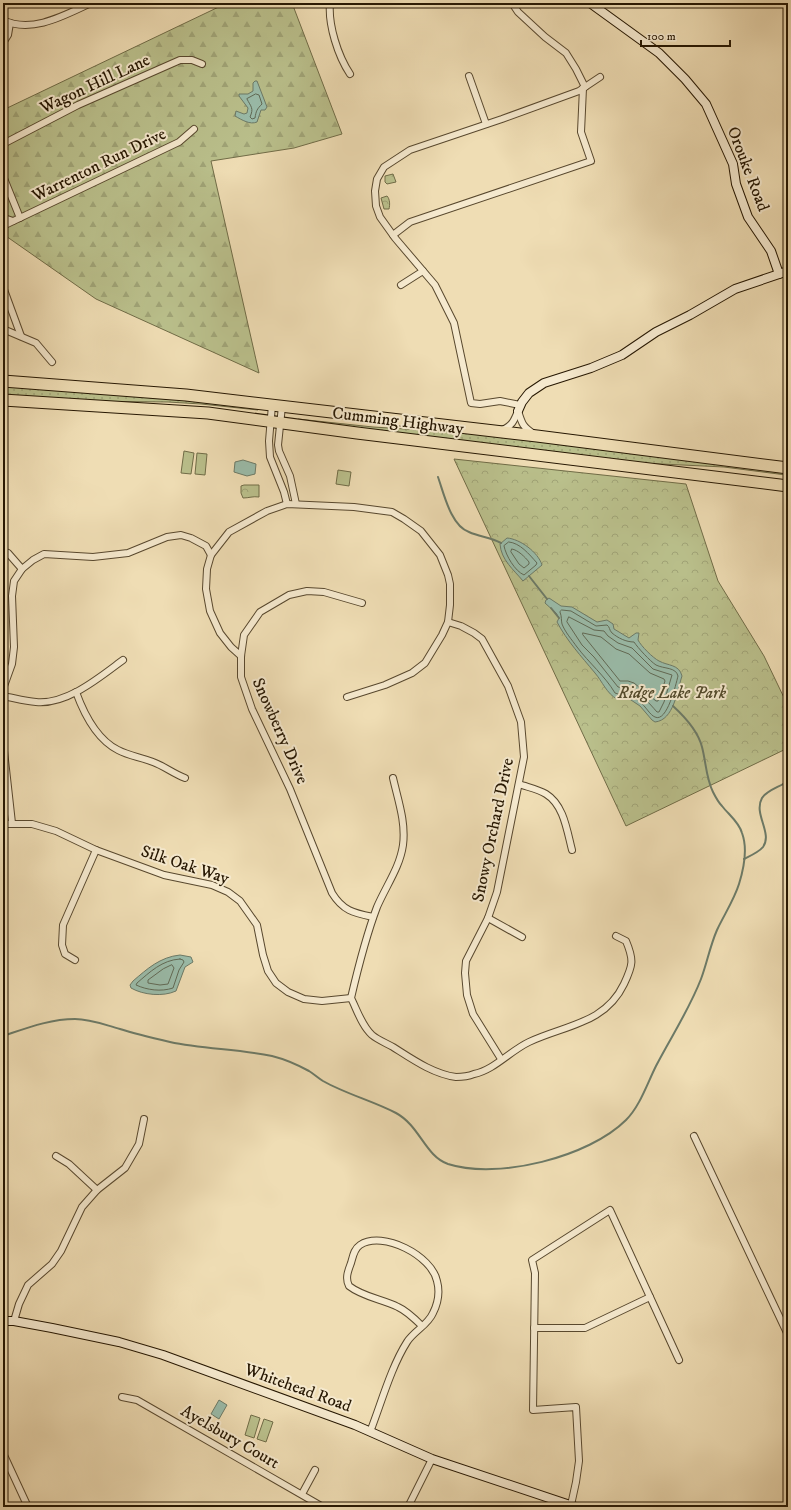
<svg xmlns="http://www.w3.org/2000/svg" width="791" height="1510" font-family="'IM FELL DW Pica',serif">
<defs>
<pattern id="grass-dots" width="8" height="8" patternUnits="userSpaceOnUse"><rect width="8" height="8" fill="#bac08c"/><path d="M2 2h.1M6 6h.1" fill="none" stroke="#a0a477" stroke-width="1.8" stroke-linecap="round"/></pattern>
<pattern id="forest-firs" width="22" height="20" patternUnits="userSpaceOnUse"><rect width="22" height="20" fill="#bac08c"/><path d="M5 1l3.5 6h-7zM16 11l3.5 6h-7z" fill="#a0a477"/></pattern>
<pattern id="park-crowns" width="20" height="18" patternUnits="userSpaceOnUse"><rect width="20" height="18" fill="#bac08c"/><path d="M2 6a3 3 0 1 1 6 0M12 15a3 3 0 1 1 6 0" fill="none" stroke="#a0a477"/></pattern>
</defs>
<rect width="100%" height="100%" fill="#efddb4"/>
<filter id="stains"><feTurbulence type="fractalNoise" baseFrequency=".005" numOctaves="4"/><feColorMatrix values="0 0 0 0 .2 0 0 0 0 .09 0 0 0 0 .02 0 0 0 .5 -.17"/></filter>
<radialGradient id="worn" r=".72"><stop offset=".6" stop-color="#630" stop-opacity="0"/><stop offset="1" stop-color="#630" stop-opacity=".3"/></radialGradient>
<!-- grass -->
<g fill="url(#grass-dots)" stroke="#706c47">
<polygon points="3,384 258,407 258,410 201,404 168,402 78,401 3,396"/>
<polygon points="298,419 373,427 470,433 787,471 786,475 724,467 620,462 297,422"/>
</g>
<!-- forest -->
<polygon fill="url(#forest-firs)" stroke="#706c47" points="227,3 292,3 342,134 294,148 211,161 259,373 96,299 3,234 3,110"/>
<!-- park -->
<g fill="url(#park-crowns)" stroke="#706c47">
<polygon points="393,174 396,182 387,184 385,182 385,176"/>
<path d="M387 196C390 199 390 205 389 209H384L381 198Z"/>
<polygon points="454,459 686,484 718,581 764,656 788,706 788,748 626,826"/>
<path d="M244 485H259V497C253 496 249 498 243 498L241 493V486Z"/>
</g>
<!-- pitch -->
<g fill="#bac08c" stroke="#706c47">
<polygon points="184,451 194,453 191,474 181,473"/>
<polygon points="197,453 207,454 205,475 195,474"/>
<polygon points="338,470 351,472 349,486 336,484"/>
<polygon points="251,1415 260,1418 254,1438 245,1435"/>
<polygon points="264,1419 273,1422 266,1442 257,1439"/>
</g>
<!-- water -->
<g fill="#9abcaa" stroke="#6c7a67">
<path d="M255 81H257L267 107 265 110H261L257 122C250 125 242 120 235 116L236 111 244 114 247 113 248 108 239 96V94H248L253 91V83Z"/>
<polygon points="243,460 256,464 255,474 247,476 234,472 235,462"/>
<path d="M507 538C520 539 538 552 542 565L523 581C514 570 501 560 500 544Z"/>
<path d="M549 598 561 606 572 607 597 622 607 620 613 624 614 629 629 638 636 633H639L638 640C641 646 653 658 659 661 668 666 679 664 682 676 677 691 674 720 655 722L652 720 640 706 625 696 617 699C607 694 602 681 595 673 581 656 567 641 557 622L559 618 556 613 545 603 546 600Z"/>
<path d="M180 955 191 957 193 962 185 967 176 991C163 997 143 995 131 988L130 985 133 981C147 969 160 957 180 955Z"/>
<polygon points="219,1400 227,1405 219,1419 211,1414"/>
</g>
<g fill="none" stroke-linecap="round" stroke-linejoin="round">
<!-- shore -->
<g stroke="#606a56" stroke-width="1">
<path d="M256 94 259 95 262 104C257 109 256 111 255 118L252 119 250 117C254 108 251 107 247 99Z"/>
<path d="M509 542C520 543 529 554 537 563L536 565 524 575C515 571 506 556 504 546Z"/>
<path d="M512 549C518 550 525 557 529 562V564L524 568 519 564 511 552Z"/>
<path d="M562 610 571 611 596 626 607 625C610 627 609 630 612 633 618 638 626 642 634 642 638 648 650 661 656 665 664 669 676 667 678 676 676 684 667 723 655 717 650 715 646 707 642 704 638 699 632 696 627 692L618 694 615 693C605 676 589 663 577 647 572 640 565 632 562 624 561 620 562 617 560 612Z"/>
<path d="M569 617 594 630 604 631 608 636 618 643 632 648 653 669 672 675 664 702 659 712H657C650 704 637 689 627 687 624 686 621 688 618 687L594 657 582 645 567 622Z"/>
<polygon points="583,633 601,637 616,649 629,654 650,673 664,679 665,681 658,701 656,701 634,683 628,681 620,681 583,635"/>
<path d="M180 959 183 960 184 962 179 970 173 988C161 992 147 990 136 985L137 983C150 972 162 960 180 959Z"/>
<polygon points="172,965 174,968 168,984 160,985 148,983 148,980 163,969"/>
</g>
<!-- stream -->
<g stroke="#6c7a67" stroke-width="2">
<path d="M438 477C444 494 451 526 469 532 480 537 490 537 501 543"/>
<polyline points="529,576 547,599"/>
<polyline points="551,608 559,618"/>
<path d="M744 859C750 856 759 852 763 847 773 833 753 814 762 798 767 790 780 787 788 781"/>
<path d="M3 1036C27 1028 50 1019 75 1019 91 1019 105 1025 120 1029 136 1034 153 1038 170 1042 203 1049 238 1049 272 1056 284 1059 298 1065 309 1071 314 1074 318 1078 323 1081 346 1094 373 1101 396 1113 420 1126 425 1156 448 1164 498 1180 589 1157 626 1120 640 1106 647 1084 656 1066 671 1037 689 1010 701 979 707 963 710 946 717 930 724 915 734 900 739 884 744 868 748 849 742 833 739 822 729 815 722 806 718 802 715 796 713 792 706 778 706 762 702 747 698 731 685 717 673 706"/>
</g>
<defs>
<g id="street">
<path d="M330 3C328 25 338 56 350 74"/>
<polyline points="512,3 518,12 545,37 566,53 576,69 585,87"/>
<path d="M3 20C32 34 65 15 91 3"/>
<polyline points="3,43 8,35 10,23"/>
<polyline points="469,76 486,124"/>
<polyline points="3,144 78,105 180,60 192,60 202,64"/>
<polyline points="3,176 20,218"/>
<polyline points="3,220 7,219 13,221"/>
<polyline points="3,226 179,142 194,129"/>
<polyline points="393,235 410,222 591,161 581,132 583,88"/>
<polyline points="401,285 423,271"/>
<polyline points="3,287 21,336"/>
<polyline points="3,329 36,343 52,362"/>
<polyline points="272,405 269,441 270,457 284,492 287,504"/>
<polyline points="520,405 500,401 480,404 471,403 454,323 435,285 395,238 380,217 376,206 375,191 377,179 384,167 410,150 502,119 579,91 600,77"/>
<polyline points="282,406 278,445 279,451 290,476 296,504"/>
<path d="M518 411C522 424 523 427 534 434"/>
<path d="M502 430C512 426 514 421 518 411"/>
<polyline points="8,553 22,569"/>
<path d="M362 603 324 592 307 591 289 595 260 612 244 635 241 656V677L252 709 290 789 332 893C343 911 354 913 373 917"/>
<polyline points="448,622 461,626 474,633 482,639 508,686 521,722 524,757 497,892 488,918 466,961 465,973 467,995 473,1014 501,1059"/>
<polyline points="241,656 231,647 220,633 210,611 206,589 207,569 211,555 229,532 267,511 287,504 354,507 392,512 404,519 421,531 440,555 448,575 450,584 450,605 448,622 442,635 425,663 412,673 385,685 347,697"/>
<polyline points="3,689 12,664 14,647 12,596 14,581 22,569 33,560 44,554 93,557 128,553 167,537 181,535 191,538 206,546 211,555"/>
<path d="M76 692C84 714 96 739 118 750 129 756 141 757 153 762 164 766 174 774 185 778"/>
<path d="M3 696C14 698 25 701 36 702 67 705 100 677 123 660"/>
<polyline points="3,742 12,823"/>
<path d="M393 778C398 800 406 822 403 845 400 867 386 886 377 907 366 936 358 968 351 998 357 1010 362 1026 372 1035 378 1040 386 1043 393 1047 412 1059 433 1074 456 1077 461 1077 469 1076 474 1074 494 1070 510 1051 529 1042 565 1025 605 1024 624 984 633 965 634 960 626 941L616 936"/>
<path d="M519 784C527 787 538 789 546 794 564 805 567 831 572 850"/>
<polyline points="3,824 32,824 56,831 96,850 164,875 212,885 228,892 240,901 257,925 263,955 268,971 276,983 288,992 304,999 322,1001 351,998"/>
<polyline points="488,918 522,937"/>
<polyline points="75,960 65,954 62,945 63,925 96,850"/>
<polyline points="694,1136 788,1335"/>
<polyline points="56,1156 69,1164 97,1190"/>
<polyline points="14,1321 19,1304 28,1285 52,1264 61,1251 82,1207 97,1190 125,1168 139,1144 144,1119"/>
<polyline points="534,1328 585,1328 650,1297"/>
<polyline points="122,1397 137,1400 323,1507"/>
<path d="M370 1432C381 1404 391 1367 407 1342 414 1331 428 1325 433 1313 438 1303 440 1292 437 1281 432 1256 383 1230 360 1245 354 1249 353 1256 351 1263 348 1271 345 1278 349 1286 363 1297 382 1299 398 1307 407 1311 415 1319 422 1326"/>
<polyline points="3,1453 28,1507"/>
<polyline points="302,1494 315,1470"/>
<polyline points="571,1505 576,1482 579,1461 576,1407 533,1410 535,1273 532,1260 610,1210 679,1360"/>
<polyline points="408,1507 432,1459"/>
</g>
<g id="secondary">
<polyline points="590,3 659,53 685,79 706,104 733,164 736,184 748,217 771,251 779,274"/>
<polyline points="518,411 522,402 529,393 544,383 591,368 622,355 656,332 690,315 735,289 788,271"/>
<polyline points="3,1321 14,1321 52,1328 119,1342 163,1355 355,1425 432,1459 576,1507"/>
</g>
<g id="highway">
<polyline points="3,381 186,395 537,436 788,468"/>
<polyline points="3,400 208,413 357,433 788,486"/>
</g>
</defs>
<!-- street casing -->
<use href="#street" stroke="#58482e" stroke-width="8"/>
<!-- secondary casing -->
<use href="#secondary" stroke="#261702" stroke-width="10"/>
<!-- highway casing -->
<use href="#highway" stroke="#261702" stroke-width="13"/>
<!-- street -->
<use href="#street" stroke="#f5e9ce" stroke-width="6"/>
<!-- secondary -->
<use href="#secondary" stroke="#f5e9ce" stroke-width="8"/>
<!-- highway -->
<use href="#highway" stroke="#efddb4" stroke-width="11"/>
</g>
<g text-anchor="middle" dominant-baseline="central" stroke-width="4" stroke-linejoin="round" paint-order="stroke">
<!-- street labels -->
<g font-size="17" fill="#261702" stroke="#f5e9ce">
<text transform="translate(95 84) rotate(-25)">Wagon Hill Lane</text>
<text transform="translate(99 165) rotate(-26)">Warrenton Run Drive</text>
<text transform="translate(748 169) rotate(69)">Orouke Road</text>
<text transform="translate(398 421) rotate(7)">Cumming Highway</text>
<text transform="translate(280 731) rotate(66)">Snowberry Drive</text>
<text transform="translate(493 830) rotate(-78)">Snowy Orchard Drive</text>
<text transform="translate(185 865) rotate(18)">Silk Oak Way</text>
<text transform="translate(298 1388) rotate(20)">Whitehead Road</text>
<text transform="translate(230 1437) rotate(30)">Ayelsbury Court</text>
</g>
<!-- park labels -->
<g font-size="17" font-style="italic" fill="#524a2b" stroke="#f5e9ce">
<text x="672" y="693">Ridge Lake Park</text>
</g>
</g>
<!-- margin -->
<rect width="791" height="1510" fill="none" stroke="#efddb4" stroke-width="16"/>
<rect x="4" y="4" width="783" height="1502" fill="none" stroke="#261702" stroke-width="2"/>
<rect x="8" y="8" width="775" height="1494" fill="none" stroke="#261702"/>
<!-- scale -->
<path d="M641 40v6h89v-6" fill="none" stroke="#261702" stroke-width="2"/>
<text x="647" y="40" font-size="12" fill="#261702" stroke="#f5e9ce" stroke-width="3" paint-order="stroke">100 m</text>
<rect width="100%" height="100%" filter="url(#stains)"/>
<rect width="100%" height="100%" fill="url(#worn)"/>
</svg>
